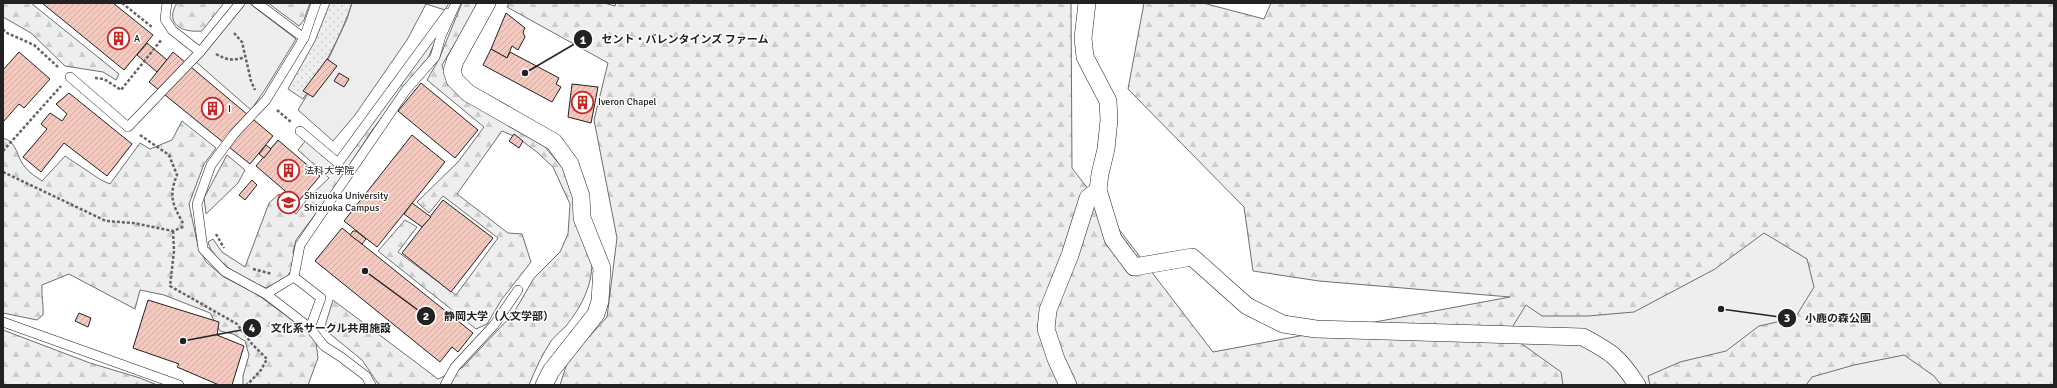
<svg xmlns="http://www.w3.org/2000/svg" width="2057" height="388" font-family="Signika,'Noto Sans JP',sans-serif">
<defs>
<pattern id="grass-dots" width="8" height="8" patternUnits="userSpaceOnUse"><rect width="8" height="8" fill="#eee"/><path d="M2 2h.1M6 6h.1" fill="none" stroke="#ccc" stroke-width="1.8" stroke-linecap="round"/></pattern>
<pattern id="forest-firs" width="22" height="20" patternUnits="userSpaceOnUse"><rect width="22" height="20" fill="#eee"/><path d="M5 1l3.5 6h-7zM16 11l3.5 6h-7z" fill="#ccc"/></pattern>
<pattern id="building-hatch" width="6" height="6" patternUnits="userSpaceOnUse"><rect width="6" height="6" fill="#f3c9c0"/><path d="M-1 1l2-2M0 6l6-6M5 7l2-2" fill="none" stroke="#d0aca5"/></pattern>
</defs>
<rect width="100%" height="100%" fill="#fff"/>
<!-- grass -->
<path fill="url(#grass-dots)" stroke="#6f6f6f" d="M330 3H352C341 37 323 68 303 99L288 89 315 41Z"/>
<!-- forest -->
<g fill="url(#forest-firs)" stroke="#6f6f6f">
<polygon points="3,3 31,3 119,74 116,80 103,72 65,66 31,33 3,17"/>
<path d="M177 3H224L202 31C182 33 164 24 177 3Z"/>
<polygon points="268,3 310,3 304,20 299,26"/>
<path d="M462 3H477L468 22 442 65 448 85 466 100 545 147 566 172 592 262C592 287 581 307 566 326 561 331 555 336 551 341 542 355 535 370 529 385H379L362 360 324 329 333 300 438 379 463 367 513 314 534 278 560 252 568 234 570 204 553 167 537 152 518 138 502 131 457 194 508 233 522 234 531 262 502 299 487 324 476 329 378 251 405 220 417 227 398 252 456 295 498 238 443 196 429 213 417 202 458 162 484 127 427 80 439 59Z"/>
<polygon points="509,3 604,3 615,6 616,3 1071,3 1072,168 1213,352 1510,297 1319,281 1253,271 1244,207 1128,89 1144,3 1203,3 1264,19 1271,3 2054,3 2054,385 560,385 568,360 607,317 617,238 594,120 608,63 507,7"/>
<path d="M444 22 428 58 373 129 329 196 296 240 293 252 296 264 286 278 266 288C246 279 214 265 208 242L213 239 222 252 245 267 269 203 279 194 296 214 308 198 329 178 298 150 306 140 338 166Z"/>
<path d="M182 121 216 148 204 164 189 204 198 246 206 262 224 277 258 295 307 331 316 343 318 358 308 385H243V376L249 355 245 341 233 334 220 331 210 313 164 295 140 290 135 309 69 274 42 285C41 296 44 305 43 315L37 320 3 313V138C18 142 16 157 25 167 29 173 37 177 42 181L65 156 101 180 110 184 140 143 150 149 172 140Z"/>
<polygon points="227,155 245,170 238,183 206,214 204,198"/>
<polygon points="3,330 90,363 140,378 157,385 3,385"/>
</g>
<!-- park -->
<g fill="#eee" stroke="#6f6f6f">
<polygon points="244,3 249,3 296,39 266,88 251,110 195,61"/>
<polygon points="1764,233 1807,259 1814,287 1795,318 1759,326 1726,351 1680,362 1648,376 1650,385 1563,385 1561,372 1508,334 1526,305 1542,316 1588,316 1634,312 1715,269"/>
<polygon points="1904,355 1934,376 1941,385 1806,385 1812,377 1854,365"/>
</g>
<!-- parking -->
<polygon fill="#ededed" stroke="#6f6f6f" points="352,3 449,3 445,10 426,4 407,40 355,115 333,141 298,110 328,60 347,19"/>
<!-- building -->
<g fill="url(#building-hatch)" stroke="#222">
<polygon points="42,3 113,3 153,35 124,70"/>
<polygon points="506,13 525,28 523,32 525,37 518,50 512,46 507,58 491,49"/>
<polygon points="147,43 167,60 157,72 137,55"/>
<polygon points="491,49 507,58 510,52 559,78 556,84 561,87 552,102 483,65"/>
<polygon points="19,52 50,79 24,108 19,104 3,122 3,70"/>
<polygon points="173,52 273,136 250,164 149,82"/>
<polygon points="327,59 337,66 313,97 303,91"/>
<polygon points="339,73 349,79 344,87 334,81"/>
<polygon points="421,83 478,130 455,158 398,111"/>
<polygon points="572,84 598,87 591,123 568,117"/>
<polygon points="69,93 132,144 107,176 64,143 41,172 23,157 47,129 41,124 50,113 62,121 67,114 56,104"/>
<polygon points="514,134 523,141 519,148 509,141"/>
<polygon points="412,135 445,162 377,247 344,221"/>
<polygon points="278,140 320,176 298,202 256,166"/>
<polygon points="266,145 271,149 264,158 259,154"/>
<polygon points="252,180 257,185 245,200 239,195"/>
<polygon points="443,200 493,238 451,292 402,253"/>
<polygon points="412,203 431,217 422,227 404,214"/>
<polygon points="342,228 473,333 458,352 452,347 440,362 315,261"/>
<polygon points="353,231 356,231 366,239 362,244 350,235"/>
<polygon points="148,300 219,322 217,335 244,346 232,385 219,385 177,367 179,364 133,348"/>
<polygon points="79,313 91,318 88,327 75,321"/>
</g>
<g fill="none" stroke-linecap="round" stroke-linejoin="round">
<defs>
<g id="service">
<polyline points="167,3 165,19 172,30 200,52"/>
<polyline points="257,3 304,38"/>
<polyline points="316,3 304,38 266,100 234,134 211,165 197,204 203,249 224,271 266,294 310,328 324,346 341,357 366,376 371,385"/>
<polyline points="70,77 128,127 200,52 240,3"/>
<polyline points="300,131 338,163 448,13"/>
<polyline points="294,277 300,245 406,90 435,57 441,36 456,3"/>
<polyline points="266,294 294,277 321,298 310,328"/>
<polyline points="3,322 179,385"/>
<polyline points="445,385 455,367 494,325 518,290"/>
</g>
<g id="minor">
<polyline points="487,3 455,61 452,71 455,80 468,93 554,142 570,164 581,196 582,218 602,268 600,301 596,314 551,371 544,385"/>
<path d="M1087 3 1083 38 1085 57 1108 101 1109 120 1106 149 1100 174 1098 190 1113 239 1134 267 1192 257 1247 306 1283 324 1316 329 1583 337C1611 352 1619 357 1637 385"/>
<polyline points="1068,385 1056,359 1046,329 1048,310 1070,255 1088,198 1098,190"/>
</g>
</defs>
<!-- service casing -->
<use href="#service" stroke="#222" stroke-width="10"/>
<!-- minor casing -->
<use href="#minor" stroke="#222" stroke-width="18"/>
<!-- path -->
<g stroke="#646464" stroke-width="2.5" stroke-dasharray="3 2" stroke-linecap="butt">
<polyline points="122,3 152,27"/>
<polyline points="3,29 5,32 34,45 59,68"/>
<polyline points="234,33 242,42 251,81 255,90"/>
<path d="M216 54C226 60 234 61 245 57"/>
<polyline points="95,78 104,79 121,90 162,39"/>
<polyline points="277,110 291,122"/>
<path d="M140 135 169 155 177 175C168 197 173 205 184 225"/>
<polyline points="3,151 61,86"/>
<polyline points="3,172 106,221 133,223 173,231 185,226"/>
<polyline points="173,231 174,251 170,286 237,324 252,344 267,359 261,370 247,385"/>
<polyline points="216,234 224,248"/>
<polyline points="253,269 272,274"/>
</g>
<!-- service -->
<use href="#service" stroke="#fff" stroke-width="9"/>
<!-- minor -->
<use href="#minor" stroke="#fff" stroke-width="17"/>
</g>
<!-- icons -->
<defs>
<symbol id="building-ring" viewBox="-11 -11 22 22"><circle r="9.5" fill="#fff" stroke="#c62828" stroke-width="1.5"/><path d="M-4-6H4V6H1V3H-1V6H-4ZM-2.5-4.3h1.7v1.8h-1.7ZM.8-4.3h1.7v1.8H.8ZM-2.5-1h1.7V.8h-1.7ZM.8-1h1.7V.8H.8Z" fill="#c62828"/></symbol>
<symbol id="university-ring" viewBox="-11 -11 22 22"><circle r="9.5" fill="#fff" stroke="#c62828" stroke-width="1.5"/><path d="M0-5L7-2L0 1L-7-2ZM-4 1L0 2.5L4 1V4Q0 6-4 4Z" fill="#c62828"/></symbol>
</defs>
<g fill-rule="evenodd">
<use href="#building-ring" x="106" y="26" width="25" height="25"/>
<use href="#building-ring" x="570" y="90" width="25" height="25"/>
<use href="#building-ring" x="200" y="96" width="25" height="25"/>
<use href="#building-ring" x="276" y="158" width="25" height="25"/>
<use href="#university-ring" x="276" y="190" width="25" height="25"/>
</g>
<g text-anchor="middle" dominant-baseline="central" stroke-width="3" stroke-linejoin="round" paint-order="stroke">
<!-- poi labels -->
<g font-size="10" fill="#222" stroke="#fff" text-anchor="start">
<text x="134" y="39">A</text>
<text x="598" y="102">Iveron Chapel</text>
<text x="228" y="109">I</text>
<text x="304" y="171">法科大学院</text>
<text x="304" y="196">Shizuoka University<tspan x="304" dy="12">Shizuoka Campus</tspan></text>
</g>
</g>
<!-- callouts -->
<path fill="none" stroke="#222" stroke-width="1.5" d="M525 73L583 39M365 271L426 316M1721 309L1787 318M183 341L252 328"/>
<g fill="#222" stroke="#fff" stroke-width="1.5">
<circle cx="525" cy="73" r="4"/>
<circle cx="365" cy="271" r="4"/>
<circle cx="1721" cy="309" r="4"/>
<circle cx="183" cy="341" r="4"/>
<circle cx="583" cy="39" r="10"/>
<circle cx="426" cy="316" r="10"/>
<circle cx="1787" cy="318" r="10"/>
<circle cx="252" cy="328" r="10"/>
</g>
<g font-size="12" text-anchor="middle" font-weight="bold" fill="#fff">
<text x="583" y="44">1</text>
<text x="426" y="320">2</text>
<text x="1787" y="322">3</text>
<text x="252" y="332">4</text>
</g>
<g font-size="11" text-anchor="middle" font-weight="bold" fill="#222" stroke="#fff" stroke-width="3" stroke-linejoin="round" paint-order="stroke">
<text x="685" y="43">セント・バレンタインズ ファーム</text>
<text x="499" y="320">静岡大学（人文学部）</text>
<text x="1838" y="322">小鹿の森公園</text>
<text x="331" y="332">文化系サークル共用施設</text>
</g>
<!-- border -->
<rect width="2057" height="388" fill="none" stroke="#222222" stroke-width="8"/>
</svg>
